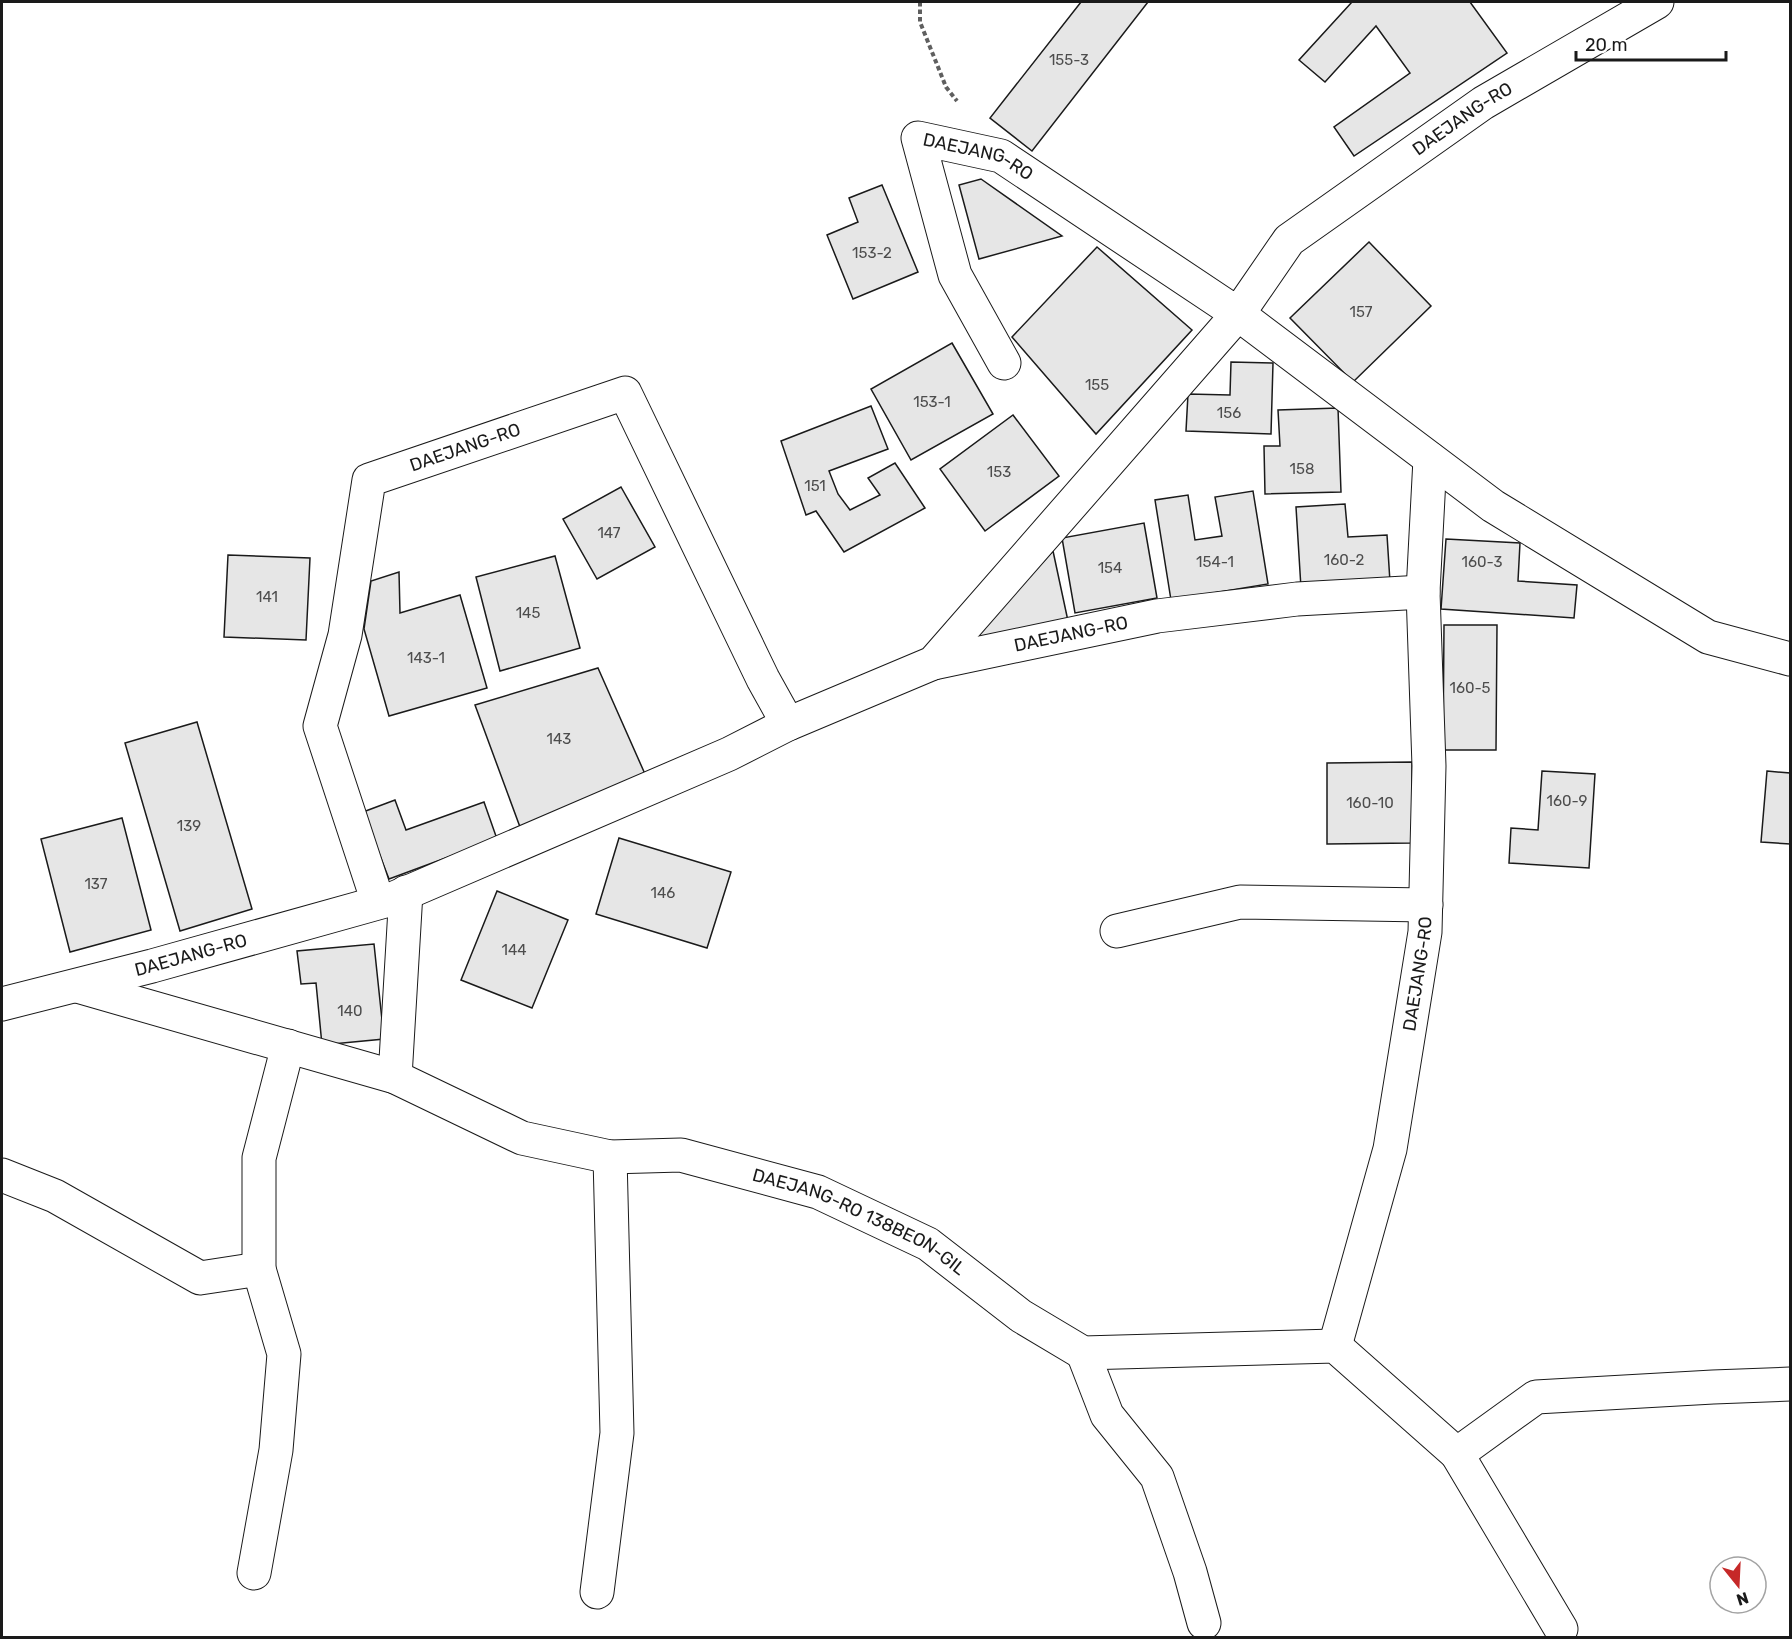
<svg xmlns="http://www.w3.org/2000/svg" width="1792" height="1639" font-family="Rubik,sans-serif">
<rect width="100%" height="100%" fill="#fff"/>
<!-- building -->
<g fill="#e6e6e6" stroke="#1a1a1a" stroke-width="1.5">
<polygon points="1081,2 1148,2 1032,151 990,118"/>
<polygon points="1352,2 1470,2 1507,53 1354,156 1334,127 1410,73 1376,26 1325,82 1299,60"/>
<polygon points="981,179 1062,236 979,259 959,185"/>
<polygon points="882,185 918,272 853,299 827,235 858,222 849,198"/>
<polygon points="1369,242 1431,306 1353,382 1290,318"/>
<polygon points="1097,247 1192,330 1096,434 1012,337"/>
<polygon points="952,343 993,414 911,460 871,389"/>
<polygon points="1231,362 1273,363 1271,434 1186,431 1188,394 1230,395"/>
<polygon points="871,406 888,449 829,471 838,494 850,510 880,495 868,478 895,463 925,508 844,552 816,511 806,515 781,441"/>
<polygon points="1338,408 1341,492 1265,494 1264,446 1280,446 1278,410"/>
<polygon points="1013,415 1059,476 985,531 940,469"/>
<polygon points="621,487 655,547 597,579 563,519"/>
<polygon points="1253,491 1268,584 1171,600 1155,500 1188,495 1195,540 1222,536 1215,497"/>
<polygon points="1345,504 1348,537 1387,535 1390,582 1301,588 1296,507"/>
<polygon points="1144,523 1157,598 1075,613 1062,538"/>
<polygon points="1446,539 1520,543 1518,581 1577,585 1574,618 1441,609"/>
<polygon points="1053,551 1068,621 972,639"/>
<polygon points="228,555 310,558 306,640 224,637"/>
<polygon points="555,556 580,648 500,671 476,577"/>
<polygon points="399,572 400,613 460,595 487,688 389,716 364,629 371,581"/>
<polygon points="1444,625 1497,625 1496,750 1443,750"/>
<polygon points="598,668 645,774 520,827 475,705"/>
<polygon points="197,722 252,909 180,931 125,743"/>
<polygon points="1412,762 1412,843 1327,844 1327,763"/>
<polygon points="1542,771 1595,774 1589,868 1509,863 1511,828 1538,830"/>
<polygon points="1767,771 1790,773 1790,844 1761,842"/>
<polygon points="395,800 406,830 484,802 497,839 389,879 363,812"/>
<polygon points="122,818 151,930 70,952 41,839"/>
<polygon points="619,838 731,872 707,948 596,914"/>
<polygon points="497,891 568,920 532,1008 461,980"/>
<polygon points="374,944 384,1039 322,1045 316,983 301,984 297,951"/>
</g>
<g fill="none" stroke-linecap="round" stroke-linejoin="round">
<defs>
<g id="minor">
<path id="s1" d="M1004 363 955 275 918 138 1001 156 1238 314 1289 240 1483 103 1657 2"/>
<path id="s2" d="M933 663 1157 616 1297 599 1423 592"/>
<path id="s3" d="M378 902 320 726 345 635 369 480 625 393 763 679 788 724"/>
<polyline points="1117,931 1240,902 1426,905"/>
<path id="s4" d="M77 986 395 1077 522 1138 610 1157 681 1155 818 1192 928 1244 1021 1316 1083 1353 1335 1346 1457 1454 1536 1397 1713 1387 1790 1384"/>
<path id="s5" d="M2 1004 152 966 392 899 729 754 788 724 933 663 1238 314 1493 506 1708 637 1790 659"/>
<polyline points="395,1077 406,892"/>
<polyline points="2,1175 55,1196 200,1278 259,1269"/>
<path id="s6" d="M1335 1346 1390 1149 1425 932 1429 766 1423 592 1430 459"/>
<polyline points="1083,1353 1107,1415 1157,1477 1190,1572 1204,1623"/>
<polyline points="1457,1454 1561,1629"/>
<polyline points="254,1573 276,1450 284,1354 259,1269 259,1158 288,1046"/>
<polyline points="597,1592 617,1433 610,1157"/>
</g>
</defs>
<!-- minor casing -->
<use href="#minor" stroke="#1a1a1a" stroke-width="35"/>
<!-- path -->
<polyline stroke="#5f5f5f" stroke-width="4" stroke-dasharray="4.5 3" stroke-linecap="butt" points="920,2 920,22 946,87 957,101"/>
<!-- minor -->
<use href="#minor" stroke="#fff" stroke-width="33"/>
</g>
<g text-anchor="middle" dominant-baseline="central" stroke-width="4.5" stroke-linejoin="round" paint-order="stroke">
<!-- number labels -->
<g font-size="15" fill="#4d4d4d">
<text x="1069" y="60">155-3</text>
<text x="872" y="253">153-2</text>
<text x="1361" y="312">157</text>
<text x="1097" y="385">155</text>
<text x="932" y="402">153-1</text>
<text x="1229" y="413">156</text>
<text x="1302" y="469">158</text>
<text x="999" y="472">153</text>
<text x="815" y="486">151</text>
<text x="609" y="533">147</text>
<text x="1344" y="560">160-2</text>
<text x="1215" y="562">154-1</text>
<text x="1482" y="562">160-3</text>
<text x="1110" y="568">154</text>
<text x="267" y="597">141</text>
<text x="528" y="613">145</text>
<text x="426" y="658">143-1</text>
<text x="1470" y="688">160-5</text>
<text x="559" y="739">143</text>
<text x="1567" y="801">160-9</text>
<text x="1370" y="803">160-10</text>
<text x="189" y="826">139</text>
<text x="96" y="884">137</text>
<text x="663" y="893">146</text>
<text x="514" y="950">144</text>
<text x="350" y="1011">140</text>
</g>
<!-- street labels -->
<g font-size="18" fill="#1a1a1a" stroke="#fff">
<text stroke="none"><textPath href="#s1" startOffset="914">DAEJANG-RO</textPath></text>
<text stroke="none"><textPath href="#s1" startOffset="306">DAEJANG-RO</textPath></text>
<text stroke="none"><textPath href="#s3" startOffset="538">DAEJANG-RO</textPath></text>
<text stroke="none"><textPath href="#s2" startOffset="141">DAEJANG-RO</textPath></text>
<text stroke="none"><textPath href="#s5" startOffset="195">DAEJANG-RO</textPath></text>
<text stroke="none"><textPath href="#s6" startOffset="382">DAEJANG-RO</textPath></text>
<text stroke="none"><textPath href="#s4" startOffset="824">DAEJANG-RO 138BEON-GIL</textPath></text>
</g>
</g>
<!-- border -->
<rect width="1792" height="1639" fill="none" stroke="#1a1a1a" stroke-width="6"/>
<!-- north arrow -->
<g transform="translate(1738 1585) rotate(162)"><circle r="28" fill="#ffffff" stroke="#a3a3a3" stroke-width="1.5"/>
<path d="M0-4.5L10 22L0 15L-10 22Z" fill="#c62828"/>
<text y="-9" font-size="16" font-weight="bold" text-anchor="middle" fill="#1a1a1a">N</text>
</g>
<!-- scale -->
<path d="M1576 51v9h150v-9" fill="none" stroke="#1a1a1a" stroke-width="3"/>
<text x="1585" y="51" font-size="18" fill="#1a1a1a" stroke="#ffffff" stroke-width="4.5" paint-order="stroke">20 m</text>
</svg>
